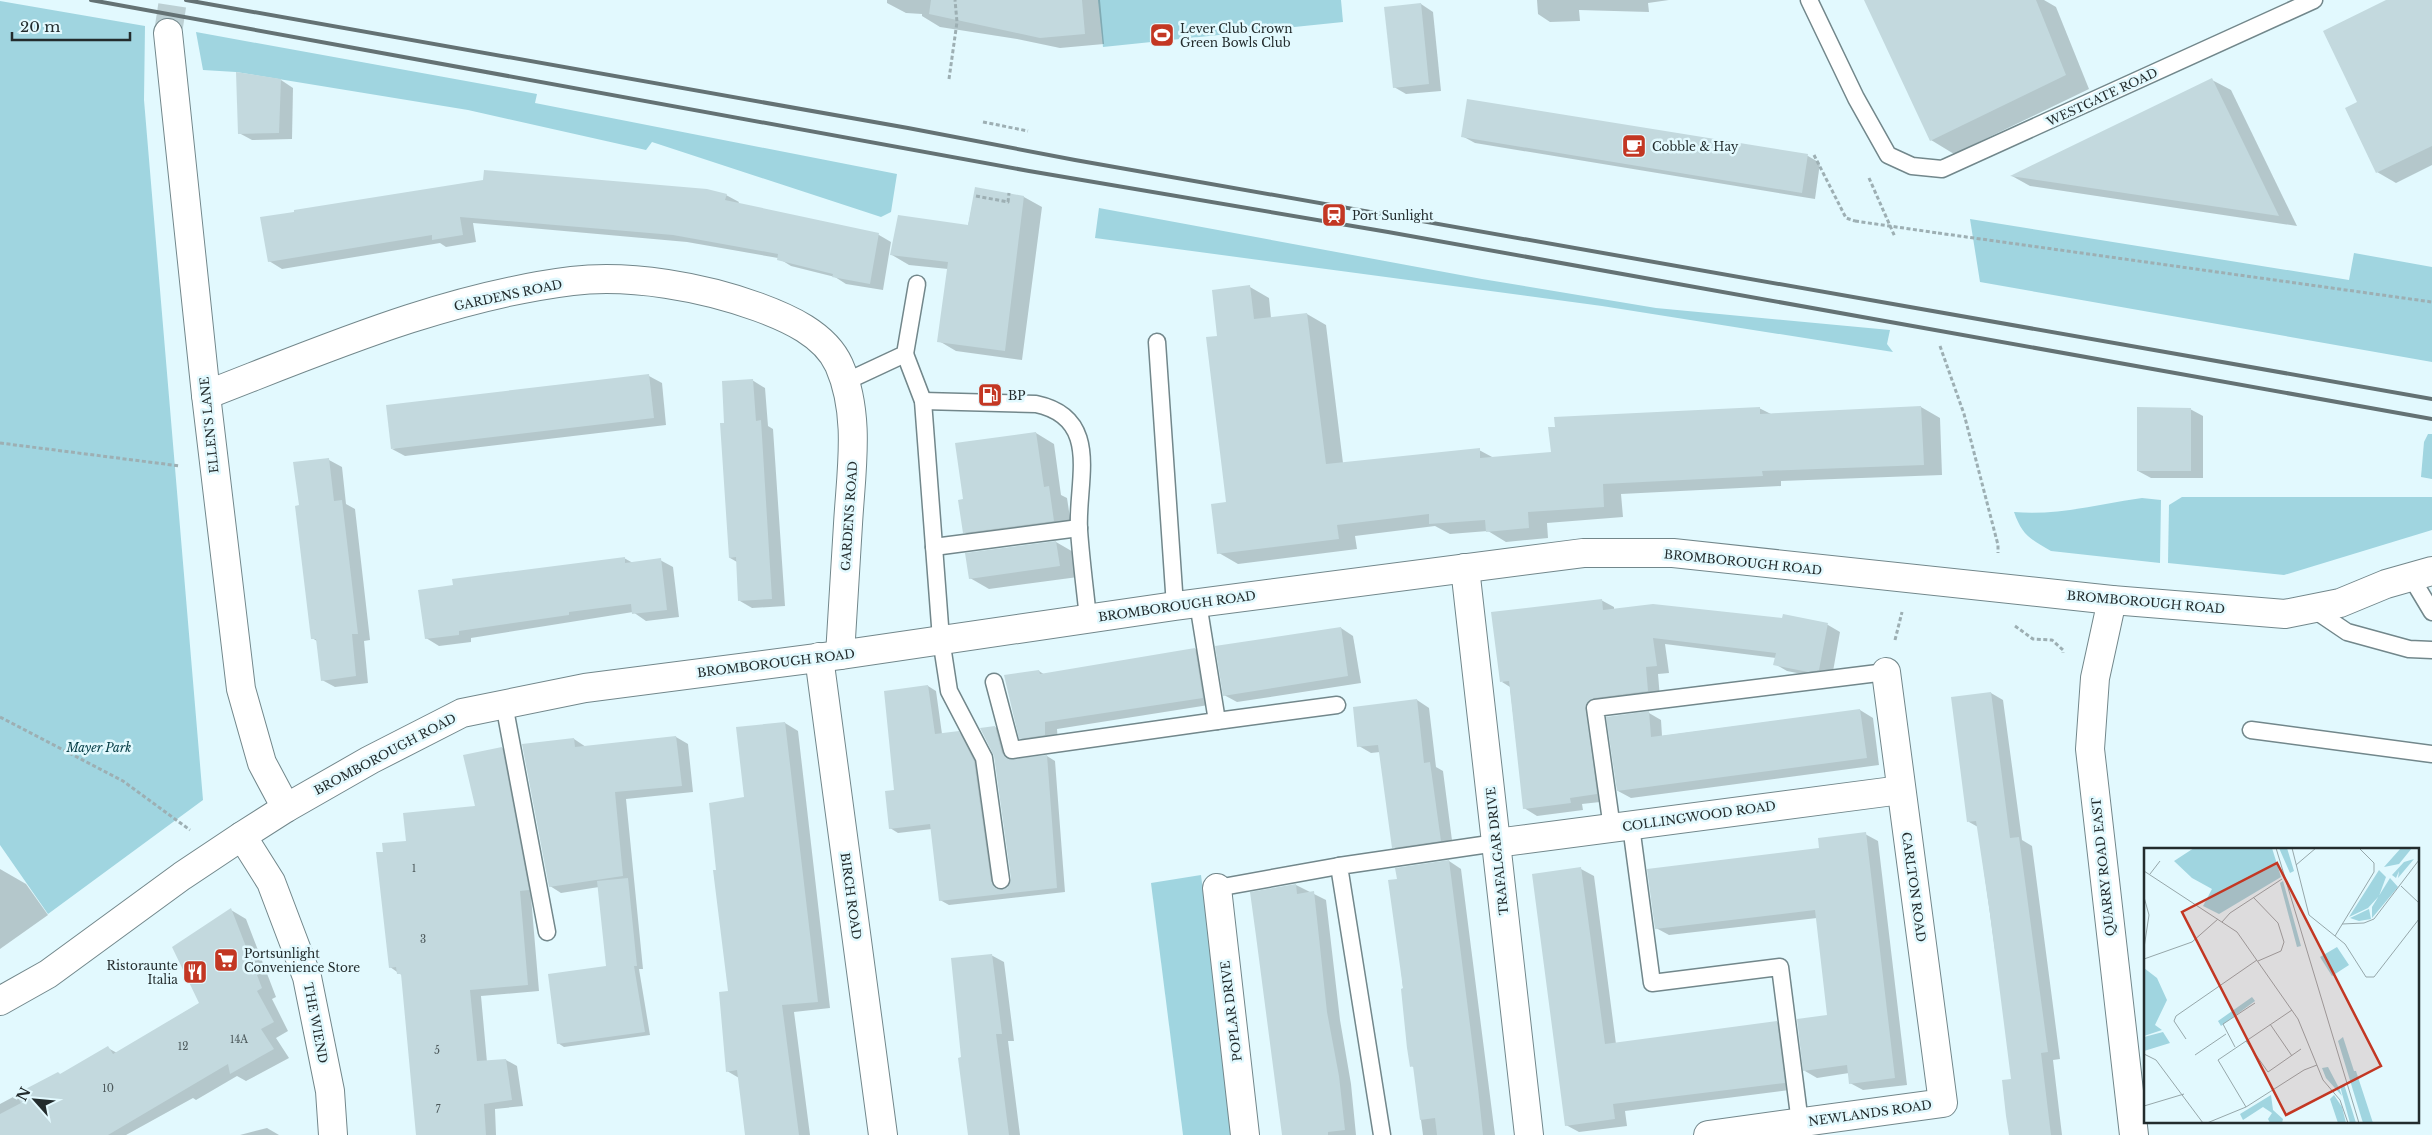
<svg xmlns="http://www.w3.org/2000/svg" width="2432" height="1135" font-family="'Libre Baskerville',serif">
<rect width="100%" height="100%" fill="#e2f9fe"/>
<!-- green -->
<g fill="#a0d5e0">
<polygon points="1098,0 1341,0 1343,22 1103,47"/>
<polygon points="0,1 145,26 144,100 203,800 48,914 0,845"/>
<polygon points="196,32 537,94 535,103 897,174 891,212 881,217 652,142 646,150 468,110 236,72 203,70"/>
<polygon points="1099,208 1482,279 1656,308 1890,330 1887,344 1893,352 1602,306 1095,238"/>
<polygon points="1970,219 2349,280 2354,253 2432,267 2432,362 1980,282"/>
<polygon points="2428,434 2432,434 2432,479 2421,477 2424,442"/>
<polygon points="2182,497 2432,497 2432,530 2284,575 2168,563 2169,505"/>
<path d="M2142 498 2161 500 2160 563 2051 551C2030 539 2022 535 2014 512 2056 516 2100 504 2142 498Z"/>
<polygon points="1201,875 1233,1135 1183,1135 1151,883"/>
</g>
<!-- shadow -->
<g fill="#0003">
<polygon points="887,0 1100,0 1104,44 1060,48 1017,39 940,27 922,16 922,14 906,13 887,3"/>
<polygon points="1537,0 1669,0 1648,3 1649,12 1579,10 1580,21 1550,22 1538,14"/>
<polygon points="1866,0 2044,0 2056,7 2089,89 1954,154 1931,140"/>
<polygon points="2389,0 2432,0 2432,165 2396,183 2377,172 2359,102"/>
<polygon points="1421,4 1433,12 1441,91 1406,94 1394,87"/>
<polygon points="281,80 293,88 292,139 252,140 239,133"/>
<polygon points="2212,80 2231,90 2297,226 2030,186 2012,176"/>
<polygon points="1468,100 1808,156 1820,163 1815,199 1475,143 1462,136"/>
<polygon points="976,188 1024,197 1042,207 1022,360 956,351 939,341 948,269 909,265 892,255 968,226"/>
<polygon points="726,195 739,202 738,204 879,235 891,242 883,290 846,284 835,277 791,266 778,258 687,242 473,223 476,242 446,247 440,243 282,269 269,261 262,218"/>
<polygon points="1250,287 1269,298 1271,318 1307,314 1326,325 1343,463 1479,450 1494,458 1552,453 1759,408 1771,414 1921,407 1940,418 1942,475 1781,481 1781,486 1621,494 1623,517 1547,523 1548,538 1506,542 1488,531 1450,534 1435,526 1355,536 1357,549 1238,564 1219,553 1227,503 1219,337"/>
<polygon points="649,376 662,383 666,425 405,456 392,449"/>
<polygon points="752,380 765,388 768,426 773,429 785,606 752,608 740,601 737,562 730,558 726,424"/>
<polygon points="2190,409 2203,416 2203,478 2151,478 2138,471"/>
<polygon points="1036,433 1054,444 1061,495 1067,498 1072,531 983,543 964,532 964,500"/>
<polygon points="329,460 342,467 346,504 355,509 370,640 364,641 368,683 335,687 322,680 317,641 312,638"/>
<polygon points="1056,542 1075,553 1078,577 989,589 970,578"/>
<polygon points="624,558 633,563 660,560 673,567 679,617 646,621 633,612 471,638 471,642 439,646 426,638 454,587"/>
<polygon points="1601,600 1614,607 1614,610 1783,620 1784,616 1828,625 1840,632 1832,677 1822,678 1787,671 1775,664 1776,658 1665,644 1669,673 1658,674 1660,698 1598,711 1609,801 1582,804 1583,810 1537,816 1524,808 1510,687 1502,682"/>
<polygon points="1341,628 1353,636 1361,683 1237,702 1224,695"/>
<polygon points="1195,649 1208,657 1215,704 1057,729 1058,742 1033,745 1020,738 1039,671 1045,675"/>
<polygon points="928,686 936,691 942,734 958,732 967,737 982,767 999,887 1001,890 1008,889 1012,879 995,727 1004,732 1012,760 1047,756 1055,761 1065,892 949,905 940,900 932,829 898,833 890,828 895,791"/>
<polygon points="1991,693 2003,700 2022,840 2032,846 2060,1059 2053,1060 2062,1135 2010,1135 2012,1080 2005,1022 1978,827 1969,822"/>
<polygon points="1417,700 1429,708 1436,767 1443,771 1453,848 1406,855 1394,847 1380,752 1371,753 1359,746"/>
<polygon points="1860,710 1873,718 1879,765 1631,798 1618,791 1649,713 1661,720 1662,736"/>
<polygon points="785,723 798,731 830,1008 794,1012 810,1135 747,1135 739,1078 727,1071 729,992 717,871 746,798 737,728"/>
<polygon points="676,737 688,744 693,792 626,799 643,969 639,969 650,1035 564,1047 558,1043 608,967 599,887 561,893 550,886 574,739 586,747"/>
<polygon points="502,748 513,755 539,896 531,897 539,991 481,996 487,1062 506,1060 517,1066 523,1106 495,1109 496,1135 417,1135 403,976 390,967 385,853 476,807"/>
<polygon points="1865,834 1878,841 1907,1085 1863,1090 1850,1083 1849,1073 1817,1078 1805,1071 1828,1016 1817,918 1669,935 1656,928 1820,849"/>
<polygon points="1449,861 1461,869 1495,1135 1423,1135 1414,1067 1411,1066 1409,1048 1399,947 1398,880"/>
<polygon points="0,869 26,884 48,915 0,949"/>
<polygon points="1581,869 1594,876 1616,1044 1777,1022 1789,1030 1797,1089 1625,1111 1627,1126 1579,1132 1566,1125 1533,875"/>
<polygon points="1296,885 1326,900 1340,1020 1351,1084 1356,1135 1283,1135"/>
<polygon points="231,910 246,919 276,997 272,999 288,1031 276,1038 289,1058 246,1081 237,1076 196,1100 193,1098 126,1135 0,1135 0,1104 58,1073 61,1075 108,1048 117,1053 200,1003"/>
<polygon points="991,955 1004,962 1014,1041 1008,1041 1020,1135 975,1135"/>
<polygon points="267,1128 279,1135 240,1135"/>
</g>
<!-- building -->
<g fill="#c3d9de">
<polygon points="931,0 1082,0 1085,34 1040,38 929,14"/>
<polygon points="1864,0 2036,0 2066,75 1930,141"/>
<polygon points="2386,0 2432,0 2432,146 2376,173 2345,108 2357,102 2323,31"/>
<polygon points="1421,3 1429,84 1393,88 1384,7"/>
<polygon points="236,72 281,79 279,133 238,134"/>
<polygon points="2212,78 2279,216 2010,176"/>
<polygon points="1467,99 1808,154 1802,193 1461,137"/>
<polygon points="484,170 707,189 727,194 725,200 879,233 870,284 832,277 833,274 777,260 778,254 673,235 460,217 463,235 432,240 432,235 268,262 260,217 294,212 294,210 483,180"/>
<polygon points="975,187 1024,196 1005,351 937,342 948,262 890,255 898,215 968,225"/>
<polygon points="1250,285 1254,319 1307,313 1326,464 1480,448 1480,458 1551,452 1548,427 1555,427 1554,417 1760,407 1760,414 1921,406 1924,465 1762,471 1763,476 1603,484 1604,507 1528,512 1529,528 1486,532 1485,520 1429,524 1429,514 1337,525 1339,539 1217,554 1211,504 1226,502 1206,337 1217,336 1212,290"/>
<polygon points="649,374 654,418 391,449 386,405"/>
<polygon points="753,379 756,421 761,420 772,599 738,601 736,557 729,558 720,423 724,423 722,381"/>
<polygon points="2137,407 2191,408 2191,471 2137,471"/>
<polygon points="1036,432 1044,487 1049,486 1054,521 963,533 958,500 963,499 955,443"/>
<polygon points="329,458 334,501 342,500 358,634 352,634 356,676 321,681 316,639 311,639 295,506 299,505 293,462"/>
<polygon points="1056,541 1060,566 969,579 965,553"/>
<polygon points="625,557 625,563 661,558 667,610 632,614 631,604 569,612 569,615 459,631 459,635 425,639 418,590 453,585 452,579"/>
<polygon points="1602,599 1603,610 1653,604 1782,618 1783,614 1828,623 1819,670 1808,672 1773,665 1776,653 1653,638 1657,666 1646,667 1648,691 1594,698 1586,705 1597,794 1570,798 1571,803 1523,809 1509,681 1500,682 1491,612"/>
<polygon points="1341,627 1348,676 1223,696 1215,646"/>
<polygon points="1195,648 1203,698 1045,722 1045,735 1019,739 1004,675 1039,670 1040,674"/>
<polygon points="928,685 935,734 959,731 974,761 991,881 998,889 1007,888 1011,879 994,756 980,728 995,726 1002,753 1008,759 1047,755 1057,888 939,901 930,824 889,829 885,791 894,790 884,691"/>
<polygon points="1991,692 2010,838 2019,837 2048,1052 2041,1053 2051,1135 2009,1135 2006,1116 2002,1080 2011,1079 1990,914 1976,821 1967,822 1951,697"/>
<polygon points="1417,699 1424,763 1430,762 1441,841 1392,848 1378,745 1357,747 1353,707"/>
<polygon points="1860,709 1867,758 1617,791 1606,717 1649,711 1651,737"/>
<polygon points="785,722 818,1002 782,1005 799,1135 745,1135 737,1070 726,1072 719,992 728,991 713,870 716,870 709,803 744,797 736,727"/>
<polygon points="676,736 682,786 615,792 623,876 549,887 522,744 574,738 575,747"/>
<polygon points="502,747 529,890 520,891 528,985 470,990 477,1061 506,1059 512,1100 484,1104 486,1135 416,1135 401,974 397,974 396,967 389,968 376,852 383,852 382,843 406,841 403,813 475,806 463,755"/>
<polygon points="1866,832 1895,1078 1849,1084 1847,1065 1803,1071 1797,1019 1827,1015 1815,910 1655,929 1647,869 1819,848 1818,838"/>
<polygon points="1449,860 1478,1088 1483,1135 1437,1135 1435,1118 1420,1120 1413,1066 1410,1067 1407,1048 1401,989 1403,988 1388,880 1397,879 1395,868"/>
<polygon points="1581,867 1605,1044 1777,1021 1785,1083 1613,1104 1615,1119 1565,1126 1532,874"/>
<polygon points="628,878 637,966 634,966 645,1032 557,1044 548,974 606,966 597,881"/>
<polygon points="1296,884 1297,894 1314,891 1327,1012 1339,1076 1345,1130 1328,1132 1328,1135 1282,1135 1256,936 1250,892"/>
<polygon points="231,908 262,988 257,991 274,1022 261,1029 274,1049 230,1074 228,1064 108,1135 0,1135 0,1114 21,1103 16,1094 58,1072 60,1074 108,1046 113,1054 199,1003 172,947"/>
<polygon points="992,954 1002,1034 996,1034 1009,1135 968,1135 958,1058 961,1057 951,958"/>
</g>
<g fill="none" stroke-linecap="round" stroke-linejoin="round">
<!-- minor-tunnel -->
<polyline stroke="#bcd0d4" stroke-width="28" stroke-dasharray="28 14" stroke-linecap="butt" points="168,33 173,0"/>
<defs>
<g id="service">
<polyline points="1809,0 1856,98 1888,155 1912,166 1942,169 2314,0"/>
<polyline points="1157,342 1175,606"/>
<polyline points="905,354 923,401 941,639 949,691 984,758 1001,880"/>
<polyline points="845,382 905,354 917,284"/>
<path d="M923 401 1036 404C1103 418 1076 483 1079 530 1081 559 1085 589 1088 618"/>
<polyline points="934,547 1079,528"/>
<polyline points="2411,577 2432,612"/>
<polyline points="2313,609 2347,632 2409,649 2432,650"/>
<polyline points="994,682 1012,750 1217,721 1198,603"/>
<polyline points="504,704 547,932"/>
<polyline points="1217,721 1337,705"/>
<polyline points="2251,730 2432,754"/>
<polyline points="1631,826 1652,983 1780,967 1800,1123"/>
<polyline points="1612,828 1595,708 1886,672"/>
<polyline points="1217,888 1339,866"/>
<polyline points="1382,1135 1339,866 1496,843"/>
</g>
<g id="minor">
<polyline points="168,33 206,395 241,689 262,763 286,808"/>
<path d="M206 395C325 349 444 297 572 281 631 274 703 287 758 307 788 318 825 334 839 365 861 415 851 471 848 524 845 567 843 611 840 655"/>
<polyline points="1465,568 1529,1135"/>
<polyline points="2112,600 2095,678 2090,749 2134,1135"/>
<polyline points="819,657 883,1135"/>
<polyline points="242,836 271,882 307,977 330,1091 333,1135"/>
<polyline points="1496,843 1901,790"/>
<polyline points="1217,888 1245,1135"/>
<polyline points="1708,1135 1943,1103 1886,672"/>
</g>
<polyline id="tertiary" points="0,1001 48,974 182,876 242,836 286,808 370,760 462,713 585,688 840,655 1175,606 1583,553 1673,553 2112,600 2285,614 2340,603 2386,584 2432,571"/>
</defs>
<!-- service casing -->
<use href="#service" stroke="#72878b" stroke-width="19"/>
<!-- minor casing -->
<use href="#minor" stroke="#72878b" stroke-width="30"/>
<!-- tertiary casing -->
<use href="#tertiary" stroke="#72878b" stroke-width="30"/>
<!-- path -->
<g stroke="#9dafb3" stroke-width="3" stroke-dasharray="4 2.5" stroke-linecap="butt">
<polyline points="949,79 957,22 955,0"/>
<polyline points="983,122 1028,131"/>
<polyline points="1814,155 1846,218 1855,221"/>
<polyline points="1869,178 1895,237"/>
<polyline points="976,196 1008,202 1009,193"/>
<polyline points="1938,233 2432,302"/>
<polyline points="1940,346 1964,414 1998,545 1998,553"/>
<polyline points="0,443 180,466"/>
<polyline points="2015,626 2033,639 2052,640 2063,650 2063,653"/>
<polyline points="1895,640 1902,612"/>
<polyline points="0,717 123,781 190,830"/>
</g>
<!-- service -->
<use href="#service" stroke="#fff" stroke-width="16"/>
<!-- minor -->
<use href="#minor" stroke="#fff" stroke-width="28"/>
<!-- tertiary -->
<use href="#tertiary" stroke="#fff" stroke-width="28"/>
<!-- rail -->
<g stroke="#647274" stroke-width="4">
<polyline points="91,0 1029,171 1388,232 2432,419"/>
<polyline points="186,0 908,128 1075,160 2432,399"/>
</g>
<!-- path-bridge -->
<polyline stroke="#9dafb3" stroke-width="3" stroke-dasharray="4 2.5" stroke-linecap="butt" points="1855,221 1938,233"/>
</g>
<!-- icons -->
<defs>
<symbol id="stadium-square" viewBox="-11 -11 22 22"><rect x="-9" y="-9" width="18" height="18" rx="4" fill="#c33723" stroke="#e2f9fe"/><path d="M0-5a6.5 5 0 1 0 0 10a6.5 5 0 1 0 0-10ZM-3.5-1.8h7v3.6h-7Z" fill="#fff"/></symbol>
<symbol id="cafe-square" viewBox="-11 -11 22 22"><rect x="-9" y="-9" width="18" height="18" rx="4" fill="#c33723" stroke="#e2f9fe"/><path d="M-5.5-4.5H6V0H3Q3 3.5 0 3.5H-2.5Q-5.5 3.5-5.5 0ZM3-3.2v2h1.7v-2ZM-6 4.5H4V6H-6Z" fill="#fff"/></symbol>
<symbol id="station-square" viewBox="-11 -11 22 22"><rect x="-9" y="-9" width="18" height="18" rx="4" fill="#c33723" stroke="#e2f9fe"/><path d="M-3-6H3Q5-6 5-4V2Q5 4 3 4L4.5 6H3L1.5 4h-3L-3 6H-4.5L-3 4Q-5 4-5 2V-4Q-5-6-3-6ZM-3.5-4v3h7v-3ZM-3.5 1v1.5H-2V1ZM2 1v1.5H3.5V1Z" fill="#fff"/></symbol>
<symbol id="fuel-square" viewBox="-11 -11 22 22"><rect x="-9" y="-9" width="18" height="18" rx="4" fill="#c33723" stroke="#e2f9fe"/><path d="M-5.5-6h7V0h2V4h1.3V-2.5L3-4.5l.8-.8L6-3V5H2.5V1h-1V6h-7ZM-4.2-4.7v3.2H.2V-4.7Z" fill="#fff"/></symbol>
<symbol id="supermarket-square" viewBox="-11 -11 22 22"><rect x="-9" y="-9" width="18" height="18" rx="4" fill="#c33723" stroke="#e2f9fe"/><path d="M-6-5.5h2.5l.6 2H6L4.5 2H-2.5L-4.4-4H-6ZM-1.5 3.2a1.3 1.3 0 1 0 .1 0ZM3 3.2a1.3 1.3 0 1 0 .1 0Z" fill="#fff"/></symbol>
<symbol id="restaurant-square" viewBox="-11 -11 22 22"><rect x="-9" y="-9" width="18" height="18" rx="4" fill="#c33723" stroke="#e2f9fe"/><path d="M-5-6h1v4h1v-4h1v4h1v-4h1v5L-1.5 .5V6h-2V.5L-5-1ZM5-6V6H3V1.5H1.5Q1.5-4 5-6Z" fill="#fff"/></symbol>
</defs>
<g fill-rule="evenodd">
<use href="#stadium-square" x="1148" y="21" width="28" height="28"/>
<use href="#cafe-square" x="1620" y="132" width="28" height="28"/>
<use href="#station-square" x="1320" y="201" width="28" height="28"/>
<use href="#fuel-square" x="976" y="381" width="28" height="28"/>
<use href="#supermarket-square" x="212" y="946" width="28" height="28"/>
<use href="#restaurant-square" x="181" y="958" width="28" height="28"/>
</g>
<g text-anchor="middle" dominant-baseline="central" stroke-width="5" stroke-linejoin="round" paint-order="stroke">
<!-- number labels -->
<g font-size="10" fill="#4b5759">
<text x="414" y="868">1</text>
<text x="423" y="939">3</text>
<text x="239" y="1039">14A</text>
<text x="183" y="1046">12</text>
<text x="437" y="1050">5</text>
<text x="108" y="1088">10</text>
<text x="438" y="1109">7</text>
</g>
<!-- poi labels -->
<g font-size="12" fill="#232c2d" stroke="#e2f9fe" text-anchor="start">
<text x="1180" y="28">Lever Club Crown<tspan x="1180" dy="14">Green Bowls Club</tspan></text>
<text x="1652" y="146">Cobble &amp; Hay</text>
<text x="1352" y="215">Port Sunlight</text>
<text x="1008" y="395">BP</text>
<text x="244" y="953">Portsunlight<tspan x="244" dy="14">Convenience Store</tspan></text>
<text x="178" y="965" text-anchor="end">Ristoraunte<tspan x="178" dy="14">Italia</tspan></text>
</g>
<!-- street labels -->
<g font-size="12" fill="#232c2d" stroke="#e2f9fe">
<text transform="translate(2102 97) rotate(-25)">WESTGATE ROAD</text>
<text transform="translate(508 295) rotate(-12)">GARDENS ROAD</text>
<text transform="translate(209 425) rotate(-96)">ELLEN'S LANE</text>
<text transform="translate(849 516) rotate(-86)">GARDENS ROAD</text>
<text transform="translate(1743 562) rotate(6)">BROMBOROUGH ROAD</text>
<text transform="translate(2146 602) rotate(5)">BROMBOROUGH ROAD</text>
<text transform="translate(1177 606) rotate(-8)">BROMBOROUGH ROAD</text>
<text transform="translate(776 663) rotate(-7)">BROMBOROUGH ROAD</text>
<text transform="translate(385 754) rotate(-28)">BROMBOROUGH ROAD</text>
<text transform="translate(1699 816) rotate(-8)">COLLINGWOOD ROAD</text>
<text transform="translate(1497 851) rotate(-96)">TRAFALGAR DRIVE</text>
<text transform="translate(2103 867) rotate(-96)">QUARRY ROAD EAST</text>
<text transform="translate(1914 887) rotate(82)">CARLTON ROAD</text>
<text transform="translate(851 896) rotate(82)">BIRCH ROAD</text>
<text transform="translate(1231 1011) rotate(-97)">POPLAR DRIVE</text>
<text transform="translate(316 1023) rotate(79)">THE WIEND</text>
<text transform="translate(1870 1113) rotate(-8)">NEWLANDS ROAD</text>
</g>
<!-- park labels -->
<g font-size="12" font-style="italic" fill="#023a42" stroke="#e2f9fe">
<text x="99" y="747">Mayer Park</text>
</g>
</g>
<!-- overview -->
<g transform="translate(2144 848)">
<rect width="275" height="275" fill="#e2f9fe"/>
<path d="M50 0H128L137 29 75 66 59 58 68 41 48 30 30 13ZM135 0H143L150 23 146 25ZM257 0H268L255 16 240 19ZM270 11 254 30 255 23 252 30 248 27 260 14ZM235 22 242 29 235 48 224 60 205 69ZM246 30 254 39 228 70V59ZM139 33 157 98 153 99 136 35ZM225 61 227 71 215 73 206 70ZM193 99 205 117 188 128 176 109ZM0 120 13 130 23 152 11 177 18 182 0 188ZM108 149 111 153 77 178 74 173ZM19 184 26 195 0 203V189ZM199 189 210 223H212L229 275H219L194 193ZM184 219 195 240 198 248 182 230 178 220ZM200 236 212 275H206L196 238ZM127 247 129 262 139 271 138 275H126L124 271 128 265 119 259 99 272 96 266ZM190 247 198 259 202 275H194L186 251Z" fill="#a0d5e0"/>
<path fill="none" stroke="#96a7aa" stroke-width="1" d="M132 0 215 275M148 0 165 67 201 96 222 129H230L275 71M152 17 172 0M0 23 93 84 154 171 179 232 196 252 204 275M6 26 16 13M257 38 275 55M0 49 5 67 0 100M109 49 134 75 140 94 137 103 114 113M78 74 86 65 138 31M198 76 220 75 230 71 275 12M191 88 230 24V15L215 0M0 111 48 94 74 71M126 176 148 208M42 191 30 173 32 168 113 112M102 193 124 224 157 201M91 199 79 176 111 155M0 206 12 212 59 275M51 207 82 186M0 258 40 246M102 259 74 212 148 162M63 275 102 259 160 222 173 217"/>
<path fill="#c33723" fill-opacity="0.15" stroke="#c33723" stroke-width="2.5" d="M133 15 237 218 142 267 38 64Z"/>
<rect width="275" height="275" fill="none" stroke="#232c2d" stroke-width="2.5"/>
</g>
<!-- north arrow -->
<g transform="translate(35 1100) rotate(297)" stroke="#e2f9fe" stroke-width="4" paint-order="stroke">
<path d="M0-4L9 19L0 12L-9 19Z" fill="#232c2d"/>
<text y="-8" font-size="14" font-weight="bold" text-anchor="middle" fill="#232c2d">N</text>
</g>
<!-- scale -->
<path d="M12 32v8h118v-8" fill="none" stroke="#232c2d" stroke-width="2.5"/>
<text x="20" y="32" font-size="15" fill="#232c2d" stroke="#e2f9fe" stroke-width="4" paint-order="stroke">20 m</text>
</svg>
